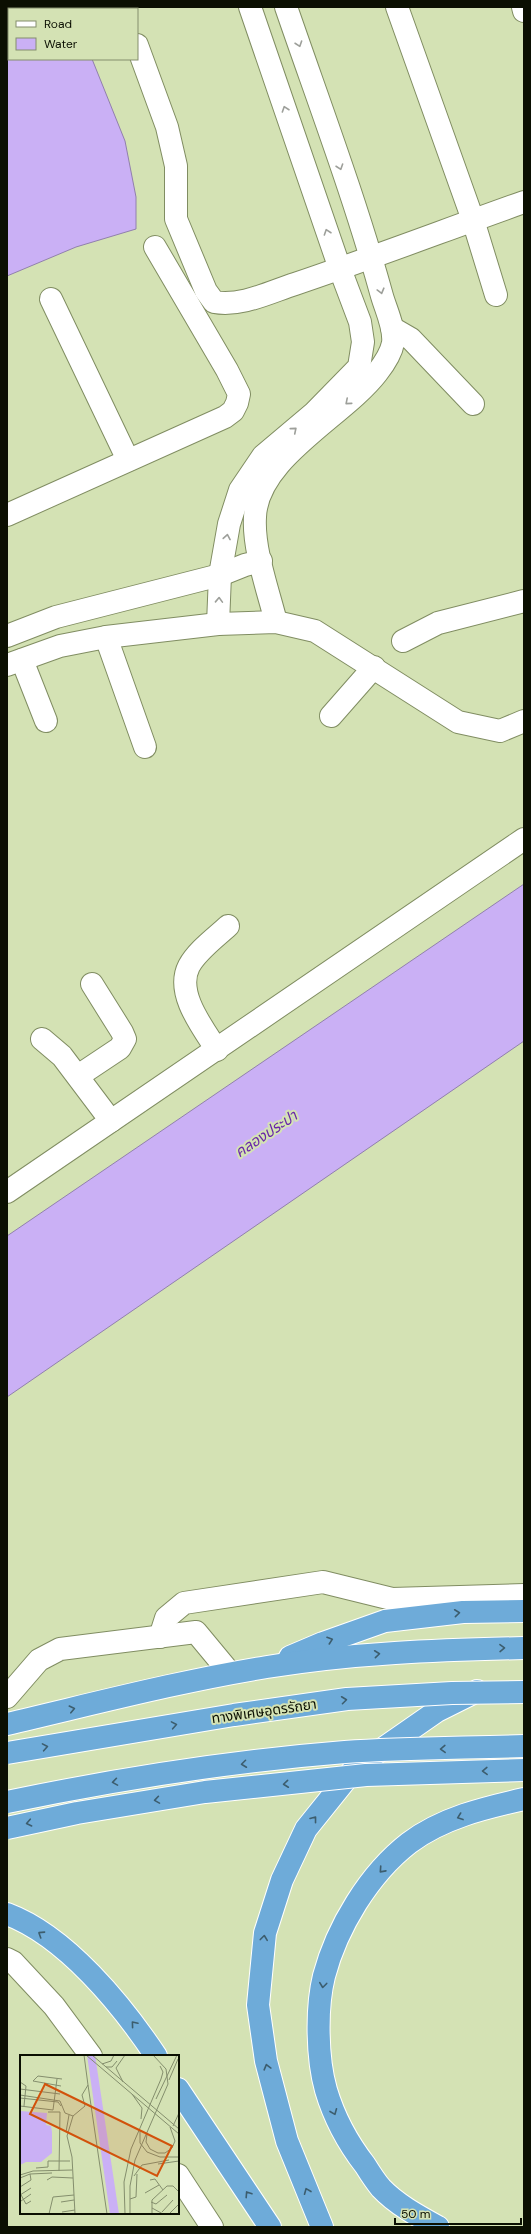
<svg xmlns="http://www.w3.org/2000/svg" width="531" height="2234" font-family="'DM Sans','Noto Sans Thai',sans-serif">
<rect width="100%" height="100%" fill="#d4e2b4"/>
<!-- water -->
<g fill="#cab0f5" stroke="#9180ac">
<polygon points="7,7 67,7 68,9 9,9 9,59 92,59 125,141 136,197 136,229 76,247 7,276"/>
<polygon points="524,884 524,1041 7,1397 7,1236"/>
</g>
<g fill="none" stroke-linecap="round" stroke-linejoin="round">
<defs>
<g id="minor">
<polyline points="123,7 124,9"/>
<polyline points="397,7 473,220 496,295"/>
<polyline points="523,7 524,11"/>
<path d="M137 45 167 127 176 166V219L206 291 214 302C241 307 270 292 295 284 372 258 448 229 524 202"/>
<polyline points="51,299 128,460"/>
<polyline points="392,328 411,339 473,404"/>
<polyline points="7,515 225,417 233,411 237,403 239,394 227,370 155,247"/>
<path d="M276 622C268 590 253 549 255 517 257 458 343 417 377 373 384 364 391 354 393 343 395 328 386 310 382 296 355 198 319 103 286 7"/>
<polyline points="218,624 220,575 229,524 240,490 263,456 314,413 359,367 363,342 360,322 340,269 250,7"/>
<polyline points="7,636 56,617 220,575 245,565 261,561"/>
<polyline points="106,637 145,747"/>
<polyline points="403,641 438,623 524,601"/>
<polyline points="22,660 46,721"/>
<polyline points="7,665 60,646 106,637 218,624 276,622 315,631 458,722 500,731 524,721"/>
<polyline points="331,716 374,667"/>
<polyline points="42,1039 62,1056 111,1121"/>
<path d="M217 1050C203 1028 175 993 189 966 197 951 215 938 228 926"/>
<polyline points="78,1076 120,1048 125,1039 122,1032 92,984"/>
<polyline points="7,1192 524,839"/>
<polyline points="160,1637 166,1618 184,1603 323,1582 392,1599 524,1595"/>
<polyline points="7,1697 39,1660 60,1649 196,1632 230,1673"/>
<polyline points="7,1959 13,1962 54,2006 91,2056"/>
<polyline points="178,2175 212,2227"/>
</g>
<g id="highway">
<polyline points="290,1657 323,1643 385,1621 463,1612 524,1611"/>
<path d="M7 1724C93 1704 180 1681 267 1667 352 1653 438 1650 524 1648"/>
<path d="M7 1914C66 1936 122 2005 156 2056"/>
<polyline points="178,2089 270,2227"/>
<polyline points="322,2227 287,2141 266,2061 258,2005 265,1933 282,1880 306,1829 355,1768 437,1711 477,1691"/>
<path d="M438 2227C418 2216 396 2204 381 2188 375 2181 370 2173 365 2165 348 2143 334 2117 326 2090 317 2059 316 2008 324 1976 337 1927 369 1874 409 1843 442 1818 484 1808 524 1799"/>
</g>
</defs>
<!-- minor casing -->
<use href="#minor" stroke="#808d62" stroke-width="24"/>
<!-- highway casing -->
<use href="#highway" stroke="#fff" stroke-width="24"/>
<!-- minor -->
<use href="#minor" stroke="#fff" stroke-width="22"/>
<!-- highway -->
<use href="#highway" stroke="#6eabd9" stroke-width="22"/>
<defs>
<g id="highway-bridge">
<polyline points="7,1753 234,1715 347,1699 452,1693 524,1692"/>
<path d="M7 1802C118 1779 232 1761 345 1752 405 1748 465 1748 524 1746"/>
<polyline points="7,1828 77,1813 205,1792 366,1775 524,1770"/>
</g>
</defs>
<!-- highway-bridge casing -->
<use href="#highway-bridge" stroke="#fff" stroke-width="24" stroke-linecap="butt"/>
<!-- highway-bridge -->
<use href="#highway-bridge" stroke="#6eabd9" stroke-width="22"/>
</g>
<!-- one-way arrows -->
<defs><path id="oneway-chevron" d="M-2-3.5L2.5 0L-2 3.5" fill="none" stroke-width="1.6" stroke-linecap="round" stroke-linejoin="round"/></defs>
<g stroke="#9d9f9a">
<use href="#oneway-chevron" transform="translate(299 44) rotate(71)"/>
<use href="#oneway-chevron" transform="translate(285 109) rotate(-109)"/>
<use href="#oneway-chevron" transform="translate(340 167) rotate(71)"/>
<use href="#oneway-chevron" transform="translate(327 232) rotate(-109)"/>
<use href="#oneway-chevron" transform="translate(381 291) rotate(75)"/>
<use href="#oneway-chevron" transform="translate(348 402) rotate(139)"/>
<use href="#oneway-chevron" transform="translate(294 430) rotate(-40)"/>
<use href="#oneway-chevron" transform="translate(227 537) rotate(-80)"/>
<use href="#oneway-chevron" transform="translate(219 600) rotate(-88)"/>
</g>
<g stroke="#3c5d6e">
<use href="#oneway-chevron" transform="translate(457 1613) rotate(-6)"/>
<use href="#oneway-chevron" transform="translate(330 1640) rotate(-19)"/>
<use href="#oneway-chevron" transform="translate(502 1648) rotate(-1)"/>
<use href="#oneway-chevron" transform="translate(377 1654) rotate(-6)"/>
<use href="#oneway-chevron" transform="translate(344 1700) rotate(-7)"/>
<use href="#oneway-chevron" transform="translate(72 1709) rotate(-13)"/>
<use href="#oneway-chevron" transform="translate(174 1725) rotate(-10)"/>
<use href="#oneway-chevron" transform="translate(45 1747) rotate(-10)"/>
<use href="#oneway-chevron" transform="translate(443 1749) rotate(178)"/>
<use href="#oneway-chevron" transform="translate(244 1764) rotate(173)"/>
<use href="#oneway-chevron" transform="translate(485 1771) rotate(178)"/>
<use href="#oneway-chevron" transform="translate(115 1782) rotate(171)"/>
<use href="#oneway-chevron" transform="translate(286 1784) rotate(174)"/>
<use href="#oneway-chevron" transform="translate(157 1800) rotate(171)"/>
<use href="#oneway-chevron" transform="translate(460 1817) rotate(160)"/>
<use href="#oneway-chevron" transform="translate(314 1819) rotate(-52)"/>
<use href="#oneway-chevron" transform="translate(29 1823) rotate(168)"/>
<use href="#oneway-chevron" transform="translate(382 1870) rotate(132)"/>
<use href="#oneway-chevron" transform="translate(41 1934) rotate(-147)"/>
<use href="#oneway-chevron" transform="translate(264 1938) rotate(-83)"/>
<use href="#oneway-chevron" transform="translate(323 1985) rotate(97)"/>
<use href="#oneway-chevron" transform="translate(134 2024) rotate(-130)"/>
<use href="#oneway-chevron" transform="translate(267 2067) rotate(-105)"/>
<use href="#oneway-chevron" transform="translate(334 2112) rotate(68)"/>
<use href="#oneway-chevron" transform="translate(307 2191) rotate(-112)"/>
<use href="#oneway-chevron" transform="translate(248 2194) rotate(-123)"/>
</g>
<g text-anchor="middle" dominant-baseline="central" stroke-width="4" stroke-linejoin="round" paint-order="stroke">
<!-- street labels -->
<g font-size="14" fill="#0b0f02" stroke="#d4e2b4">
<text transform="translate(264 1711) rotate(-8)">ทางพิเศษอุดรรัถยา</text>
</g>
<!-- water labels -->
<g font-size="15" font-style="italic" fill="#6926a9" stroke="#d4e2b4">
<text transform="translate(266 1134) rotate(-34)">คลองประปา</text>
</g>
</g>
<!-- overview -->
<g transform="translate(20 2055)">
<rect width="159" height="159" fill="#d4e2b4"/>
<path d="M67 0H75L99 159H90ZM0 56 27 58 26 70 31 71 32 77V98L21 107H6L0 110Z" fill="#cab0f5"/>
<path fill="none" stroke="#848e6d" stroke-width="1" d="M66 0 159 79M72 0 159 74M82 9 91 6 94 0M86 12H92L97 6M149 25 158 4M0 27 6 31 4 51M103 27 96 13 105 0M68 30 87 159M41 31 13 26 18 21 42 24M0 34 40 39M112 39 122 53 121 64M0 40 40 46 45 58 53 61M0 43 38 47 41 51M136 44 157 0M0 51 33 55 37 24M28 57H40L39 116M153 71 159 58M120 75V88L127 97 140 102H159M46 77 49 60M127 79 126 87 130 94 138 98H145L152 93 155 86 150 72M138 109 159 106M16 113 28 112V106H50M0 120 13 116 52 115M114 121 122 110 149 105M0 123 10 119 32 118M27 125 32 122 53 123M130 125 135 124 143 135M0 132 11 125 10 119M0 138 6 149 11 146M125 138 139 130M0 140 11 133M110 144 116 142 117 119M1 146 11 139M41 147 54 145M131 147 136 149 147 140M132 153 143 159M42 157 55 155M142 157 153 145M29 159 33 142 54 140M55 159 52 102 47 81 53 61 65 51 62 40 68 30 64 0M105 159 104 127 111 94 141 24 143 17 140 11M110 159V131L115 105 148 29 146 14 133 0M132 159V145L147 131H153L159 137M149 159 158 150"/>
<path fill="#d2520b" fill-opacity="0.15" stroke="#d2520b" stroke-width="2" d="M25 29 152 91 137 121 10 59Z"/>
<rect width="159" height="159" fill="none" stroke="#0b0f02" stroke-width="2"/>
</g>
<!-- border -->
<rect width="531" height="2234" fill="none" stroke="#0b0f02" stroke-width="16"/>
<!-- legend -->
<rect x="8" y="8" width="130" height="52" fill="#d4e2b4" stroke="#848e6d"/>
<rect x="16" y="21" width="20" height="6" fill="#ffffff" stroke="#848e6d"/>
<text x="44" y="28" font-size="12" fill="#0b0f02">Road</text>
<rect x="16" y="38" width="20" height="12" fill="#cab0f5" stroke="#848e6d"/>
<text x="44" y="48" font-size="12" fill="#0b0f02">Water</text>
<!-- scale -->
<path d="M395 2218v6h126v-6" fill="none" stroke="#0b0f02" stroke-width="2"/>
<text x="401" y="2218" font-size="12" fill="#0b0f02" stroke="#d4e2b4" stroke-width="3" paint-order="stroke">50 m</text>
</svg>
